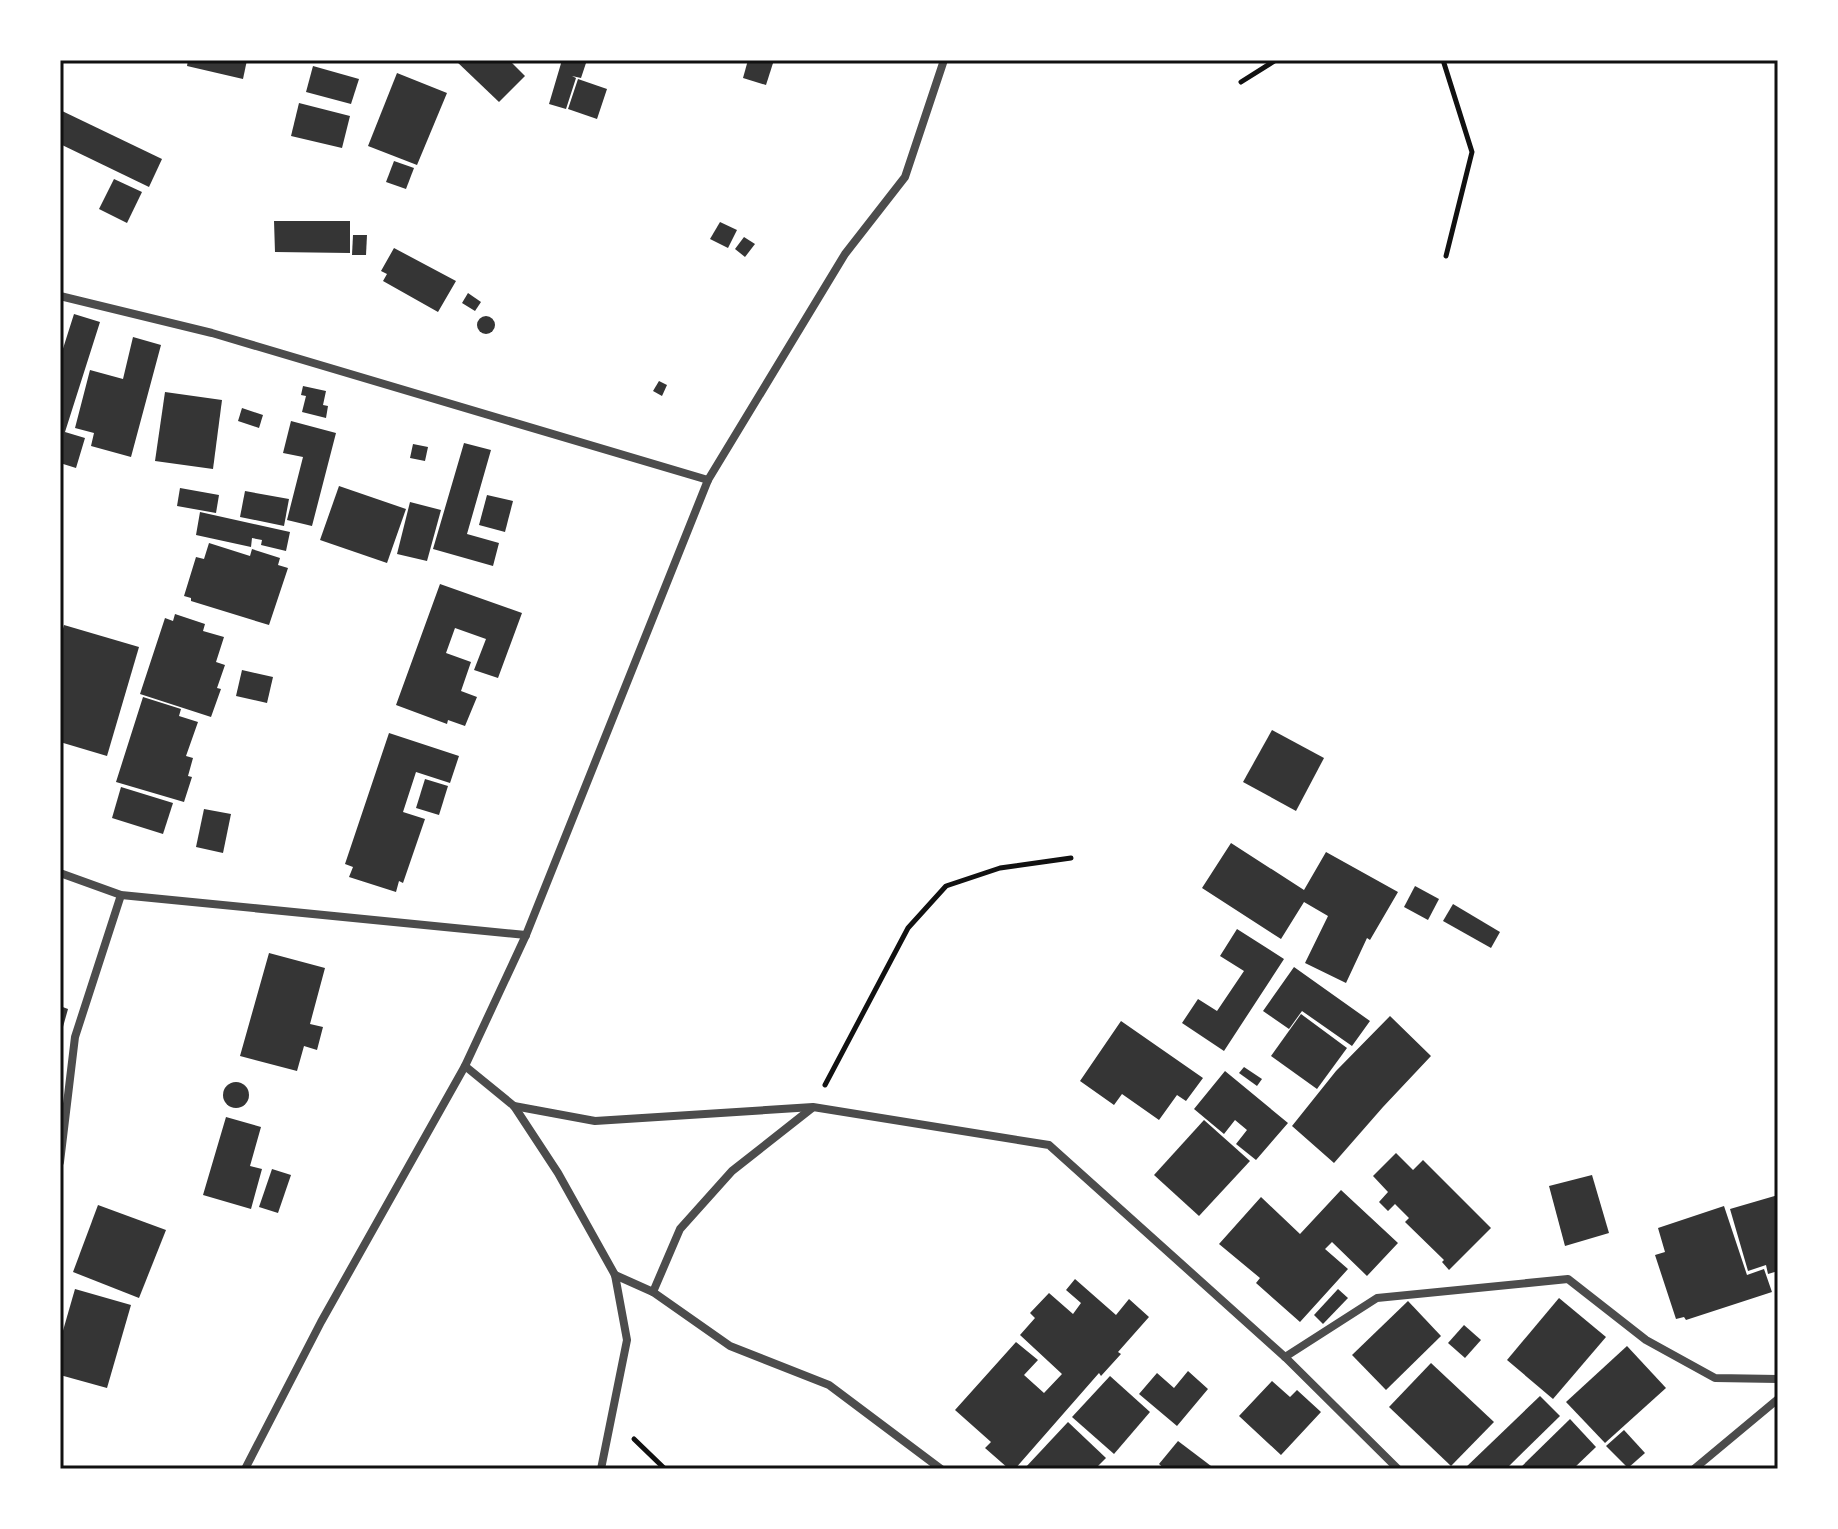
<svg xmlns="http://www.w3.org/2000/svg" width="1838" height="1529" font-family="'IBM Plex Serif',serif">
<rect width="100%" height="100%" fill="#fff"/>
<!-- building -->
<g fill="#353535">
<polygon points="188,60 247,60 243,79 187,66"/>
<polygon points="455,60 509,60 525,76 499,102"/>
<polygon points="562,60 587,60 581,78 572,76 576,78 566,109 549,104"/>
<polygon points="748,60 774,60 766,85 743,78"/>
<polygon points="313,66 359,79 351,104 306,92"/>
<polygon points="397,73 447,93 417,165 368,146"/>
<polygon points="578,79 607,89 597,119 568,109"/>
<polygon points="299,103 350,116 342,148 291,136"/>
<polygon points="60,110 162,159 149,187 60,144"/>
<polygon points="394,161 414,168 406,189 386,182"/>
<polygon points="114,179 142,192 127,223 99,209"/>
<polygon points="274,221 350,221 350,253 275,252"/>
<polygon points="720,222 737,230 728,248 710,239"/>
<polygon points="353,235 367,235 366,255 352,255"/>
<polygon points="744,237 755,244 745,257 735,249"/>
<polygon points="394,248 456,281 438,312 383,281 387,274 381,271"/>
<polygon points="468,293 481,302 475,311 462,303"/>
<polygon points="74,314 100,322 65,432 85,438 76,468 60,463 60,358"/>
<circle cx="486" cy="325" r="9"/>
<polygon points="133,337 161,345 131,457 91,446 94,433 75,428 90,370 123,379"/>
<polygon points="659,381 667,385 662,396 653,391"/>
<polygon points="303,386 326,391 323,405 328,406 326,418 302,412 306,396 301,395"/>
<polygon points="165,392 222,400 213,469 155,461"/>
<polygon points="242,408 263,415 259,428 238,421"/>
<polygon points="291,421 336,433 312,526 287,520 303,457 283,453"/>
<polygon points="464,443 491,450 467,534 499,543 493,566 433,549"/>
<polygon points="413,444 428,447 425,461 410,458"/>
<polygon points="339,486 406,509 387,563 320,540"/>
<polygon points="180,488 219,495 216,513 177,506"/>
<polygon points="245,491 289,499 284,526 240,517"/>
<polygon points="487,495 513,501 505,532 479,525"/>
<polygon points="410,502 441,510 427,561 397,554"/>
<polygon points="200,512 290,532 286,551 261,545 262,540 252,538 251,547 196,535"/>
<polygon points="209,543 250,556 252,549 280,558 278,565 288,568 269,625 191,601 191,598 184,596 196,557 204,559"/>
<polygon points="440,584 522,613 498,678 474,670 486,639 455,628 446,653 471,662 461,691 477,697 465,726 448,720 447,724 396,705"/>
<polygon points="175,614 205,624 203,631 224,637 216,662 225,665 217,688 221,689 211,717 140,694 165,618 173,621"/>
<polygon points="64,625 139,647 107,756 60,742 60,639"/>
<polygon points="242,670 273,677 267,703 236,696"/>
<polygon points="143,697 181,709 179,716 198,722 186,756 193,758 188,776 192,777 184,802 116,782"/>
<polygon points="1272,730 1324,758 1296,811 1243,782"/>
<polygon points="389,733 459,756 450,783 416,772 403,812 425,819 403,883 399,881 396,892 349,877 353,867 345,864"/>
<polygon points="425,779 448,786 439,815 416,808"/>
<polygon points="121,787 173,803 163,834 112,818"/>
<polygon points="204,809 231,814 223,853 196,847"/>
<polygon points="1231,843 1304,890 1326,852 1398,892 1370,940 1367,938 1346,983 1305,963 1328,916 1304,902 1281,939 1202,888"/>
<polygon points="1415,886 1439,899 1428,920 1404,907"/>
<polygon points="1453,904 1500,932 1491,948 1443,921"/>
<polygon points="1237,929 1284,959 1224,1051 1182,1023 1198,999 1217,1011 1244,971 1220,956"/>
<polygon points="269,953 325,968 310,1024 323,1027 317,1050 304,1046 297,1071 240,1056"/>
<polygon points="1294,967 1370,1021 1352,1046 1302,1011 1289,1029 1263,1011"/>
<polygon points="60,1006 68,1009 61,1034 60,1034"/>
<polygon points="1301,1014 1347,1048 1317,1089 1271,1056"/>
<polygon points="1390,1016 1431,1056 1383,1107 1334,1163 1292,1126 1336,1071"/>
<polygon points="1121,1021 1203,1078 1186,1101 1177,1095 1159,1120 1122,1094 1114,1105 1080,1081"/>
<polygon points="1244,1067 1262,1079 1257,1086 1239,1073"/>
<polygon points="1225,1071 1288,1123 1256,1160 1236,1144 1247,1130 1235,1120 1224,1134 1194,1109"/>
<circle cx="236" cy="1095" r="13"/>
<polygon points="226,1117 261,1127 250,1166 262,1169 251,1209 203,1195"/>
<polygon points="1204,1120 1250,1161 1199,1216 1154,1175"/>
<polygon points="1396,1153 1413,1170 1423,1160 1491,1228 1449,1270 1442,1262 1444,1260 1405,1222 1409,1218 1395,1204 1388,1211 1379,1202 1388,1192 1373,1176"/>
<polygon points="272,1169 291,1175 278,1213 259,1207"/>
<polygon points="1592,1175 1609,1233 1565,1246 1549,1186"/>
<polygon points="1341,1190 1398,1243 1367,1276 1332,1242 1325,1249 1348,1269 1300,1322 1256,1283 1260,1278 1219,1244 1261,1197 1300,1234"/>
<polygon points="1778,1195 1778,1271 1768,1274 1766,1265 1748,1271 1730,1209"/>
<polygon points="98,1205 166,1230 139,1298 73,1272"/>
<polygon points="1724,1206 1747,1275 1764,1269 1772,1292 1686,1320 1684,1317 1676,1319 1655,1255 1665,1252 1658,1228"/>
<polygon points="1075,1279 1116,1315 1129,1299 1149,1317 1118,1352 1121,1354 1101,1376 1099,1373 1015,1469 1009,1469 985,1448 991,1442 955,1410 1016,1342 1038,1360 1024,1375 1044,1393 1062,1374 1020,1335 1035,1318 1030,1313 1049,1293 1073,1314 1081,1303 1066,1290"/>
<polygon points="75,1289 131,1305 107,1388 60,1375 60,1341"/>
<polygon points="1338,1289 1348,1298 1323,1324 1314,1315"/>
<polygon points="1559,1298 1606,1337 1553,1399 1507,1360"/>
<polygon points="1408,1301 1441,1336 1386,1390 1352,1355"/>
<polygon points="1464,1325 1481,1340 1465,1358 1448,1343"/>
<polygon points="1627,1346 1666,1388 1605,1443 1566,1402"/>
<polygon points="1431,1363 1494,1422 1451,1466 1389,1407"/>
<polygon points="1188,1371 1208,1389 1177,1426 1139,1394 1157,1373 1174,1388"/>
<polygon points="1110,1376 1150,1412 1114,1454 1072,1417"/>
<polygon points="1272,1381 1290,1397 1297,1390 1321,1412 1281,1455 1239,1416"/>
<polygon points="1540,1396 1560,1416 1506,1469 1464,1469"/>
<polygon points="1570,1419 1596,1447 1573,1469 1519,1469"/>
<polygon points="1068,1422 1106,1458 1095,1469 1024,1469"/>
<polygon points="1624,1430 1645,1453 1628,1468 1606,1446"/>
<polygon points="1178,1441 1215,1469 1165,1469 1159,1464"/>
</g>
<g fill="none" stroke-linecap="round" stroke-linejoin="round">
<!-- path -->
<g stroke="#111" stroke-width="5">
<polyline points="1443,60 1472,152 1446,256"/>
<polyline points="1241,82 1276,60"/>
<polyline points="825,1085 908,928 946,886 1000,868 1071,858"/>
<polyline points="634,1439 665,1469"/>
</g>
<!-- minor -->
<g stroke="#4c4c4c" stroke-width="8">
<polyline points="60,296 212,333 708,480"/>
<polyline points="60,873 121,895 526,935"/>
<polyline points="465,1066 514,1106 558,1173 615,1275 627,1340 601,1469"/>
<polyline points="514,1106 595,1121 813,1107 1049,1145 1285,1357 1398,1469"/>
<polyline points="60,1162 75,1037 121,895"/>
<polyline points="615,1275 653,1292 730,1346 829,1385 941,1469"/>
<polyline points="653,1292 680,1229 732,1171 812,1108"/>
<polyline points="1285,1357 1377,1298 1568,1279 1646,1340 1715,1378 1778,1379"/>
<polyline points="245,1469 321,1322 465,1066 526,935 708,480 845,254 905,177 944,60"/>
<polyline points="1694,1469 1778,1399"/>
</g>
</g>
<!-- border -->
<rect width="1838" height="1529" fill="none" stroke="#ffffff" stroke-width="124"/>
<rect x="62" y="62" width="1714" height="1405" fill="none" stroke="#111" stroke-width="3"/>
</svg>
